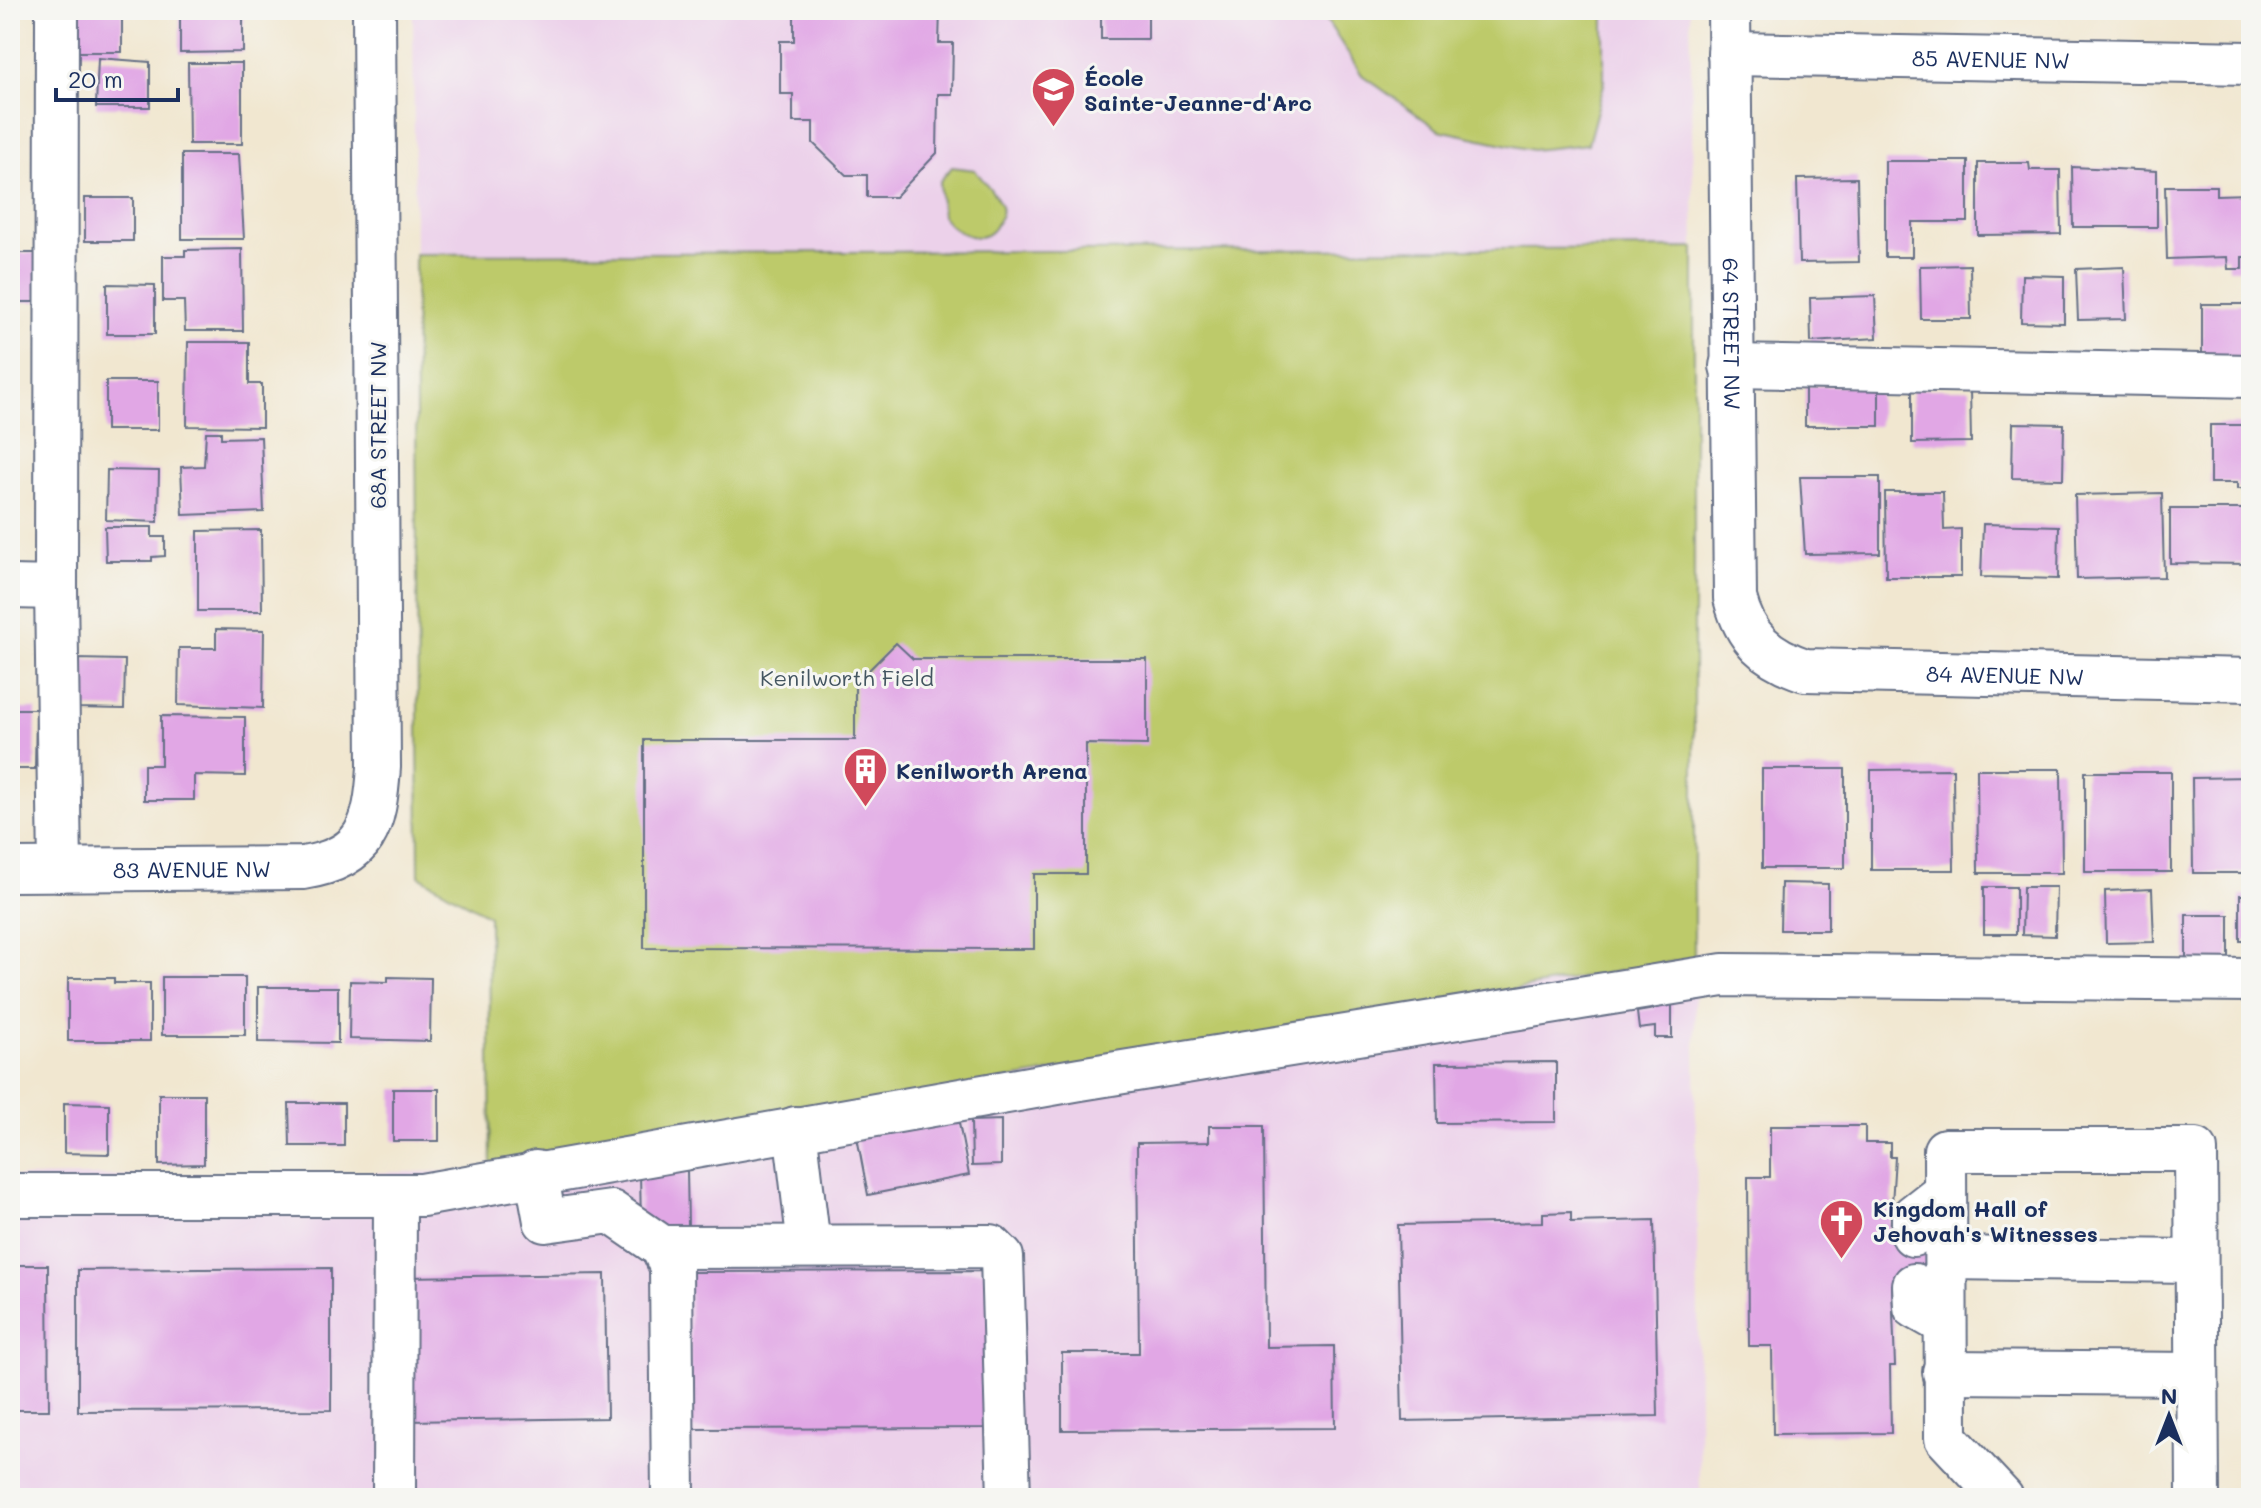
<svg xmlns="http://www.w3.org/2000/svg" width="2261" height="1508" font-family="Mali,sans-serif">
<rect width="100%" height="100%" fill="#f6f6f2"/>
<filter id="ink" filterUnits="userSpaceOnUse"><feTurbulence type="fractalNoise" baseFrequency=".0125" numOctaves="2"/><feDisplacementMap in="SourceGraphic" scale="16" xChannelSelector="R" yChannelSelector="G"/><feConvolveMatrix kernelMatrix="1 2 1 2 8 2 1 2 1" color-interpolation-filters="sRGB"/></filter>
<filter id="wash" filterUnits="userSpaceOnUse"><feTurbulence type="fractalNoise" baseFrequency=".006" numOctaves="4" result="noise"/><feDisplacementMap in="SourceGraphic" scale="32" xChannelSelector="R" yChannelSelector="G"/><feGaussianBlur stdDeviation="1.8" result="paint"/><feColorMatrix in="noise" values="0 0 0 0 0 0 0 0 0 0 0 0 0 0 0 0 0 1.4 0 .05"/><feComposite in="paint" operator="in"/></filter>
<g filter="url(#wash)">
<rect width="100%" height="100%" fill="#f1e7d0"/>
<!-- built -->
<g fill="#ecd1ea">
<polygon points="413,10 1690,10 1694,248 415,254"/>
<polygon points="1694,958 1700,1498 10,1498 10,1177 491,1171"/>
</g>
<!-- green -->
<g fill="#bdca6b" stroke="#6c7c64" stroke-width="2">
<polygon points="1320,10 1604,10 1604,84 1588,144 1532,150 1439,130 1362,75"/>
<path d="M952 167 975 170C983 181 996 193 1001 206 1003 213 1000 217 997 223 985 248 956 235 942 216L939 182Z"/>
<polygon points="1694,248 1694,958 491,1171 489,916 419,876 415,254"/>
</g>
<g id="blocks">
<!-- building -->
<g fill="#e1a7e5">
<polygon points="180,10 243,10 243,52 180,53"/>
<polygon points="794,10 940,10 939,43 953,43 952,94 938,94 937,153 895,197 867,197 867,175 846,175 813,143 813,122 793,122 793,94 780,94 780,41 794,41"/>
<rect x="1101" y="10" width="47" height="29"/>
<rect x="77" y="11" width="45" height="41"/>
<polygon points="98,58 150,62 150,107 96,107"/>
<polygon points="188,63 242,63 242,144 189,144"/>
<polygon points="182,154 239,154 244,239 182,239"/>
<polygon points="1885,161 1968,161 1968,222 1912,222 1912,257 1885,257"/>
<polygon points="1978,163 2029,163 2030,170 2060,170 2061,234 1978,235"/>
<polygon points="2072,167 2157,171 2157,227 2073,227"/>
<polygon points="1857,178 1859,262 1799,263 1797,179"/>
<polygon points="2165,186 2216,186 2216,195 2248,194 2249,257 2242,257 2242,269 2228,269 2227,257 2167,259"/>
<rect x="85" y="198" width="48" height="43"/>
<polygon points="242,249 243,331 185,331 184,301 163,301 163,256 185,256 185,250"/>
<polygon points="10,253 38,253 37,302 10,302"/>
<polygon points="1970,265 1971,319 1921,319 1920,266"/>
<polygon points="2124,267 2126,319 2078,320 2076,269"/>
<polygon points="2022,275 2064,276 2064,323 2021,322"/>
<polygon points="107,284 155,285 155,334 107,334"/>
<polygon points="1875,296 1877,338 1811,342 1810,298"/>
<rect x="2202" y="304" width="49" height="54"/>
<polygon points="188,342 249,342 249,384 262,384 262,427 187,426"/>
<rect x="106" y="381" width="52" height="49"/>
<rect x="1805" y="386" width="74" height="40"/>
<polygon points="1912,389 1970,389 1971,442 1912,443"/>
<polygon points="2013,423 2064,424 2063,479 2012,478"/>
<polygon points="2210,425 2251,425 2249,489 2237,489 2237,483 2210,483"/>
<polygon points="206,432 221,432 221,438 261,437 264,512 183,515 181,467 204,466"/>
<polygon points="107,470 159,471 158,522 106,520"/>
<polygon points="1800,477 1880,477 1880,553 1805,554"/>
<polygon points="1885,492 1943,492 1944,530 1961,529 1961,577 1886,577"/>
<polygon points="2162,493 2164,577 2077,579 2075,495"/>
<polygon points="2170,509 2251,509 2251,564 2170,563"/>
<polygon points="1983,524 2059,526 2058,579 1981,577"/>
<polygon points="105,527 152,527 152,537 165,537 165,556 152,557 152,561 106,561"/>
<polygon points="261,530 262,611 198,611 198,531"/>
<polygon points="216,629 264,630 263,708 178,705 179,648 216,648"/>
<polygon points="896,643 913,659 1147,659 1147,745 1086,744 1086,874 1034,874 1034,949 644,948 644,740 855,740 855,684"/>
<polygon points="76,659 125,660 124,709 76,708"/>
<polygon points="10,709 36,709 35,769 10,769"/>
<polygon points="161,716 245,717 245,776 194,775 194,800 144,800 144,765 161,765"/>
<rect x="1762" y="769" width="83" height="99"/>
<polygon points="1953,769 1954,870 1871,870 1871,770"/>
<polygon points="1977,769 2061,769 2062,873 1978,873"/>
<rect x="2085" y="772" width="86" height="100"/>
<polygon points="2251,777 2251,873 2193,873 2192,778"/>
<polygon points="1781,883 1828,884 1828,930 1780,930"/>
<rect x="1984" y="887" width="32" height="47"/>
<polygon points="2023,887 2056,887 2055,936 2022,935"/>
<polygon points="2152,889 2154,942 2106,943 2105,891"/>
<rect x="2240" y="895" width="11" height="46"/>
<rect x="2186" y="915" width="43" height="47"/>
<rect x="162" y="977" width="83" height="58"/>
<polygon points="388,977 431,978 430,1041 349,1039 350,981 388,982"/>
<polygon points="68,978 114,978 114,983 150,983 150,1041 68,1041"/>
<polygon points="258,987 338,987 338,1043 258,1042"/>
<polygon points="1655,1001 1672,1002 1672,1038 1655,1038 1655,1027 1639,1029 1637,1012 1655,1009"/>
<polygon points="1556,1062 1556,1122 1437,1123 1436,1063"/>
<rect x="393" y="1089" width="46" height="52"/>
<polygon points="159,1094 204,1094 204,1164 159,1165"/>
<polygon points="64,1103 109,1104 109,1154 64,1153"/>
<polygon points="289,1103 344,1103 344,1146 290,1146"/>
<polygon points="958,1118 969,1175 868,1195 857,1137"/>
<polygon points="1001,1120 1001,1165 972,1166 971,1121"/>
<polygon points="1209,1126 1264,1126 1266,1347 1334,1346 1335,1428 1062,1430 1062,1353 1139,1353 1137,1143 1209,1142"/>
<polygon points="1770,1126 1865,1126 1865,1143 1890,1143 1890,1157 1895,1157 1890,1235 1936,1235 1936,1285 1892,1285 1895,1366 1890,1366 1891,1433 1773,1434 1772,1346 1749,1346 1748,1177 1770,1177"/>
<polygon points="687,1170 688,1226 641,1227 640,1171"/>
<polygon points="1571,1212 1571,1222 1654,1220 1658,1416 1402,1421 1398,1225 1543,1222 1543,1213"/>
<polygon points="10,1265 48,1265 49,1410 10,1410"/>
<polygon points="331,1268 331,1410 78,1411 78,1270"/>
<polygon points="988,1271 988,1428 691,1429 690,1272"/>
<polygon points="605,1274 607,1418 408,1421 406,1277"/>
</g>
</g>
</g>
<g filter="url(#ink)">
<use href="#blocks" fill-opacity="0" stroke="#666f86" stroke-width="2"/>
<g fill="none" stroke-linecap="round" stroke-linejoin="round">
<defs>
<g id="minor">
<polyline points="57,10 56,588 60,870"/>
<path id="s1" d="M1729 10 1735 598C1745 638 1766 657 1805 670L2251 680"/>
<path id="s2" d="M1729 54 2251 63"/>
<polyline points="1731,366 2251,376"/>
<polyline points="10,587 56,588"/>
<path id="s3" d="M10 870 303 868C367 858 375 826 379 767L374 10"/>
<polyline points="795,1128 809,1246"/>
<polyline points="536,1172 545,1221 611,1212 662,1247 671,1267 673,1498"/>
<polyline points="10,1195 422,1195 1080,1079 1723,975 2251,980"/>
<polyline points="1913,1235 1913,1216 1945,1191"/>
<polyline points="662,1247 991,1246 1002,1257 1009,1498"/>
<polyline points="1946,1258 2195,1261"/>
<polyline points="1914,1285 1915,1307 1945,1324"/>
<polyline points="1944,1372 2197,1374"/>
<polyline points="394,1498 395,1195"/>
<polyline points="2002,1498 1946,1438 1945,1150 2196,1150 2198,1498"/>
</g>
</defs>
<!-- minor casing -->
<use href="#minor" stroke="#666f86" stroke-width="46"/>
<!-- minor -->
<use href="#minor" stroke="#fff" stroke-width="42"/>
</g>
</g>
<!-- icons -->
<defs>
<symbol id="school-pin" viewBox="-11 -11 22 30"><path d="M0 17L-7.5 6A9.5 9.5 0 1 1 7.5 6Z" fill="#d1495b" stroke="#f6f6f2"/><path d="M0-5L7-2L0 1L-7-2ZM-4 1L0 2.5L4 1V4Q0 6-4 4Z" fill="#fff"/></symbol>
<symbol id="building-pin" viewBox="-11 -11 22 30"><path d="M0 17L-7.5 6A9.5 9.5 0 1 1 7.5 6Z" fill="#d1495b" stroke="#f6f6f2"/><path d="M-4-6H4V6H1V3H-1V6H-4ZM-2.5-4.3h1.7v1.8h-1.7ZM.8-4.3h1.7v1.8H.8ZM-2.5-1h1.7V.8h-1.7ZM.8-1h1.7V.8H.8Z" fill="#fff"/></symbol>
<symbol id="church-pin" viewBox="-11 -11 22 30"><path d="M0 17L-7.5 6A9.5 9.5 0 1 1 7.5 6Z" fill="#d1495b" stroke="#f6f6f2"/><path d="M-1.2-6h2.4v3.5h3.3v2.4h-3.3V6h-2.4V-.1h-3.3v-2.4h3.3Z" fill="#fff"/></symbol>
</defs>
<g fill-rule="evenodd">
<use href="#school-pin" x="1028" y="64" width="51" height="69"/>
<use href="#building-pin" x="840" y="744" width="51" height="69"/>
<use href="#church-pin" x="1816" y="1196" width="51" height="69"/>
</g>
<g text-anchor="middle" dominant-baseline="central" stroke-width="6" stroke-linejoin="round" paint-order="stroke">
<!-- street labels -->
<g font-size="22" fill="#1b2f5e" stroke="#f6f6f2">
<text stroke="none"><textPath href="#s2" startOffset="262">85 AVENUE NW</textPath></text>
<text stroke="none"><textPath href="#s1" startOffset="324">64 STREET NW</textPath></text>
<text transform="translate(377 425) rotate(-90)">68A STREET NW</text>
<text stroke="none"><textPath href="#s1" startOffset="894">84 AVENUE NW</textPath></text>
<text stroke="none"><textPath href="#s3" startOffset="182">83 AVENUE NW</textPath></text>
</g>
<!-- poi labels -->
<g font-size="22" font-weight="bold" fill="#1b2f5e" stroke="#f6f6f2" text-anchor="start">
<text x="1084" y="77">École<tspan x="1084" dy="25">Sainte-Jeanne-d'Arc</tspan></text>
<text x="896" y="770">Kenilworth Arena</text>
<text x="1873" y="1208">Kingdom Hall of<tspan x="1873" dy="25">Jehovah's Witnesses</tspan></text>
</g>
<!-- park labels -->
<g font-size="22" fill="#445661" stroke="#f6f6f2">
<text x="847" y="677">Kenilworth Field</text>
</g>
</g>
<!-- margin -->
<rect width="2261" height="1508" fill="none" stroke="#f6f6f2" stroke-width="40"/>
<!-- north arrow -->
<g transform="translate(2169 1416)" stroke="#f6f6f2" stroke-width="6" paint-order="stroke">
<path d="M0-6L14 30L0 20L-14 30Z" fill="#1b2f5e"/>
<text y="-12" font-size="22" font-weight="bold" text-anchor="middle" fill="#1b2f5e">N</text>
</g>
<!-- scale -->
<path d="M56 88v12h122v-12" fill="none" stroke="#1b2f5e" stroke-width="4"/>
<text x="68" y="88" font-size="24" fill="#1b2f5e" stroke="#f6f6f2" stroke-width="6" paint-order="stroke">20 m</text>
</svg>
